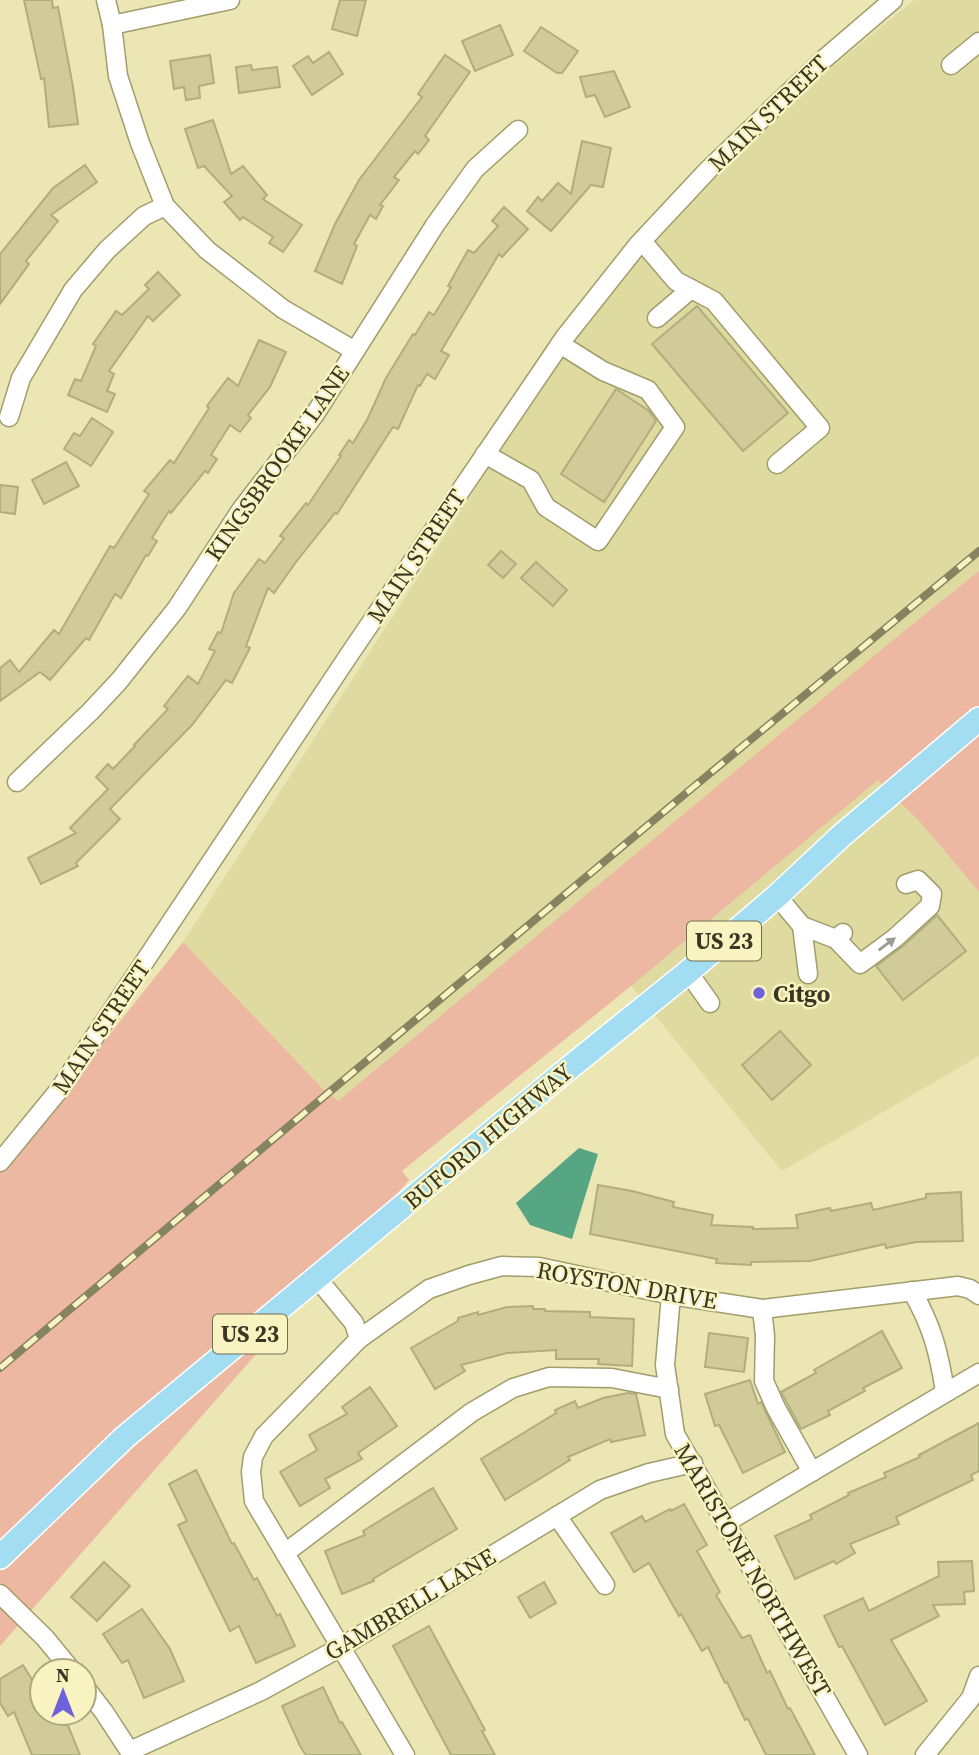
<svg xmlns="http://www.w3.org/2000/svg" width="979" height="1755" font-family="'Source Serif 4',serif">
<rect width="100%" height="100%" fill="#ebe6b3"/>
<!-- built -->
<g fill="#dfda9f">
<polygon points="914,0 979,0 979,571 904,631 338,1102 322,1088 183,942 531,402 639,247 819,78"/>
<polygon points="878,779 921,823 979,892 979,1056 782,1171 631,986"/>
</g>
<!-- green -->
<polygon fill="#ecb8a2" points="979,571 979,892 921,823 878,780 631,986 402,1171 409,1180 0,1646 0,1164 49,1111 183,942 322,1088 338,1101 904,631"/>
<!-- water -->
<polygon fill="#56a583" points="579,1148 598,1154 572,1239 530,1225 516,1203"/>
<!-- building -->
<g fill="#d0cb99" stroke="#b2ad7d" stroke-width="2">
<polygon points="24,0 52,0 53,8 58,7 73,87 78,124 49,127 44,78 41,79"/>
<polygon points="340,0 366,0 357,36 332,29"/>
<polygon points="500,25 513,55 475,71 462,41"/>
<polygon points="541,27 578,51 562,73 557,73 524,51"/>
<polygon points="329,52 343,74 312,95 293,66 308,56 313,63"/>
<polygon points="210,55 214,83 199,86 200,98 186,100 184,87 174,89 170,61"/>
<polygon points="445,55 470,72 425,136 429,140 418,154 415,151 394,177 399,180 380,205 383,206 376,219 370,215 354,244 357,246 342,284 315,271 335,224 359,180 422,97 418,94"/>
<polygon points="251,65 252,70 277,67 280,87 239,93 236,67"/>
<polygon points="614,71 630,107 605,117 595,95 586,97 580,77"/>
<polygon points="213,120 231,174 243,166 267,195 263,199 302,225 283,252 269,243 273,237 243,217 240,220 224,202 232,196 204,166 198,168 185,129"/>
<polygon points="582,141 611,148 603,187 591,185 551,231 527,211 538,197 542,201 558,183 571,194"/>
<polygon points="85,165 97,182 51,215 58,221 26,261 29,264 0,304 0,254 53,188"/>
<polygon points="504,207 528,229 502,257 499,254 441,351 449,355 435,379 427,374 420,386 418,385 398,429 393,427 337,514 335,513 296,562 274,593 268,588 246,646 250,648 232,683 226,680 192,725 110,809 120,819 76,863 78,866 41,884 28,858 76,833 70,828 108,789 96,777 108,764 113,769 135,746 134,745 168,709 164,706 188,676 198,684 215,651 209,649 218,632 221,633 234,593 259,559 265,563 284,538 280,536 306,503 308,505 341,456 339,455 349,440 353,443 368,418 386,378 413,334 415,335 429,312 434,315 451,287 448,286 468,250 474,253 498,226 492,221"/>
<polygon points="158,272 180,295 153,321 148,316 109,371 114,374 107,391 115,394 107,412 68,395 75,379 81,381 96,346 93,344 116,311 122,315 149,289 145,285"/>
<polygon points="697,306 788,413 743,451 652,344"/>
<polygon points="259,340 286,352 270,387 248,415 251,418 240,432 230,425 211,455 217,459 208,473 205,471 171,513 169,511 152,538 157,541 148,556 146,555 121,598 115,594 89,640 86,638 50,680 40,672 0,701 0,668 10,660 19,672 54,630 59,634 110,546 114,548 149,494 144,491 170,460 174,463 209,408 207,406 228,378 238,386"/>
<polygon points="616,389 649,411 656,421 604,502 561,474"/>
<polygon points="92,418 113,432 91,466 64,449 74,433 80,436"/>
<polygon points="66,462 79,486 44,504 32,480"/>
<polygon points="0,485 18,487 15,514 0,512"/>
<polygon points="501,551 516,564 503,578 488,565"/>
<polygon points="536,562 567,590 553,606 521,578"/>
<polygon points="937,915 966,951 903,1000 876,966 903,946"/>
<polygon points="780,1031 811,1065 772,1100 742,1065"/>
<polygon points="598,1185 632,1191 674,1202 673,1207 713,1215 711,1225 753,1227 753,1229 798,1228 796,1215 830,1208 831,1211 871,1203 873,1210 926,1198 926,1194 961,1192 963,1241 916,1242 886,1248 885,1244 810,1261 751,1262 751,1265 716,1263 717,1259 590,1234"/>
<polygon points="533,1306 533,1309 545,1309 545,1311 590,1312 590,1317 634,1319 632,1366 598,1364 599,1359 556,1359 556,1350 507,1353 461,1365 465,1371 435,1389 411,1348 458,1321 458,1318 478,1312 478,1315 507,1307"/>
<polygon points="882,1331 902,1368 863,1388 865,1391 828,1411 830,1415 801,1429 781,1392 816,1373 814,1370"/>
<polygon points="709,1333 748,1338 744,1372 705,1367"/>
<polygon points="750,1380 758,1404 761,1402 785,1452 743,1473 719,1425 715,1426 705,1394"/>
<polygon points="370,1387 397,1426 358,1453 362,1459 325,1479 330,1488 300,1506 280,1472 317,1450 309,1435 347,1414 342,1407"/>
<polygon points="628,1393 636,1394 645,1435 611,1442 610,1439 568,1457 570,1460 505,1500 481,1459 556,1413 555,1410 575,1401 578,1408 603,1398"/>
<polygon points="979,1423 979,1471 971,1475 973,1480 896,1517 899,1524 850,1544 855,1553 836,1564 834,1561 795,1579 775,1536 812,1519 810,1515 849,1495 848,1493 886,1477 884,1473 920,1457 919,1455"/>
<polygon points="196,1470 232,1544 234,1543 254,1580 257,1578 277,1616 280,1614 295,1646 256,1663 239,1626 230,1631 178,1525 187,1521 169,1484"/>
<polygon points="433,1488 457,1529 373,1579 374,1581 342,1594 325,1551 365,1535 363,1531"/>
<polygon points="684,1504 707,1545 697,1551 720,1592 716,1595 742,1638 750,1635 767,1673 770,1671 788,1709 790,1708 815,1755 766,1755 748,1719 745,1720 727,1682 725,1683 708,1647 702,1651 681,1614 679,1616 649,1563 634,1572 611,1533 642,1516 645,1522 670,1509 671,1511"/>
<polygon points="972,1561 974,1591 964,1592 965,1604 933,1605 939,1616 891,1640 927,1701 885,1725 842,1646 839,1647 824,1616 863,1598 869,1611 939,1576 938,1562"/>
<polygon points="104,1562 130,1586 97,1621 71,1597"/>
<polygon points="544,1582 556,1603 530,1618 518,1597"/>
<polygon points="142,1609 170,1649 184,1681 144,1698 128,1660 122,1663 103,1634"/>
<polygon points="429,1626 485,1730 482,1731 495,1755 451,1755 393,1646"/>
<polygon points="23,1665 42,1696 42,1713 63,1713 80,1755 32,1755 14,1712 8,1716 0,1703 0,1679"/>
<polygon points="323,1687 340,1723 342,1722 361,1755 306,1755 300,1746 282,1706"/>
</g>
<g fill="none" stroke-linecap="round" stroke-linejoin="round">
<defs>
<g id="minor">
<polyline points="106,0 112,25 118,76 140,143 165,206 207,250 283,309 355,351"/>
<polyline points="112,25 230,0"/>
<polyline points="951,65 979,42"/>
<polyline points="642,241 676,281 714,301 820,428 777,464"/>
<polyline points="657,318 691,289"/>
<polyline points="9,417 21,378 73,290 107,250 144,216 165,206"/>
<polyline points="485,454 531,480 546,507 598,541 675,427 648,390 603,371 560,344"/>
<polyline points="17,782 90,712 119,681 177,608 241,510 315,414 435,225 475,169 518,130"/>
<polyline points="777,896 802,926 808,974"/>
<polyline points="802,926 836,939 843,933"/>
<polyline points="836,939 860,964 895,938 930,906 932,894 918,880 906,884"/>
<polyline points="688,972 710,1003"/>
<polyline points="0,1162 59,1090 351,652 565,337 637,246 708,170 823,60 893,0"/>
<polyline points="317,1278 354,1323 359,1339"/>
<path d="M912 1291C932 1326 939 1352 945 1392"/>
<polyline points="671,1295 665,1365 675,1434 858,1755"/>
<polyline points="762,1309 765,1336 764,1381 776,1408 812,1472"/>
<polyline points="557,1516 605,1585"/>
<polyline points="727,1522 979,1373"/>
<polyline points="285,1553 472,1412 513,1388 549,1377 612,1378 669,1389"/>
<polyline points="0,1594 45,1638 72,1671"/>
<polyline points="84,1686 104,1712 132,1755"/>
<polyline points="130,1751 261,1691 341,1647 600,1490 649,1473 693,1463"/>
<polyline points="405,1755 254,1501 251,1472 253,1457 264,1436 359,1339 429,1289 469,1275 502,1266 539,1267 671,1295 762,1309 958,1286 970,1289 979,1295"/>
<polyline points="925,1755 971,1698 979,1676"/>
</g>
<polyline id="major" points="0,1557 125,1437 558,1077 688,972 777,896 841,836 979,719"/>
</defs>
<!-- minor casing -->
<use href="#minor" stroke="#a19d6c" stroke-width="21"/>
<!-- major casing -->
<use href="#major" stroke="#fff" stroke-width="26"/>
<!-- minor -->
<use href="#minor" stroke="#fff" stroke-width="18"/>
<!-- major -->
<use href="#major" stroke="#a3ddf1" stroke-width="23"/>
<defs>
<polyline id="rail" points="0,1368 691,789 979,551"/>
</defs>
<!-- rail casing -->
<use href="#rail" stroke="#868361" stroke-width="8"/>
<!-- rail -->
<use href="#rail" stroke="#f8f3c0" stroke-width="5" stroke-dasharray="16" stroke-linecap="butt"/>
</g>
<!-- one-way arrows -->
<defs><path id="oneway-solid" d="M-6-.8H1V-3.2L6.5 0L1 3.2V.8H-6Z" transform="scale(1.75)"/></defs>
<use fill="#9c9b91" href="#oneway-solid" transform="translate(887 944) rotate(-37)"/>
<!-- markers -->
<circle fill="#6e62dc" stroke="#f8f3c0" stroke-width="2.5" cx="759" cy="993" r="7"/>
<g text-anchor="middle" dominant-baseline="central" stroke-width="5" stroke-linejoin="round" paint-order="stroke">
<!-- shield labels -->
<g fill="#f8f3c0" stroke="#726f52" stroke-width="2">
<rect x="687" y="921.5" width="74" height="39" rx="5"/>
<rect x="213" y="1314.5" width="74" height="39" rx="5"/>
</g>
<g font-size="23" font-weight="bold" fill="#393723">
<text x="724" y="941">US 23</text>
<text x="250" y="1334">US 23</text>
</g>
<!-- street labels -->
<g font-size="24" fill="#393723" stroke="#f8f3c0">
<text transform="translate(768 113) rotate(-44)">MAIN STREET</text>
<text transform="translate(277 463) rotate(-55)">KINGSBROOKE LANE</text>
<text transform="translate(416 556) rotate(-56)">MAIN STREET</text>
<text transform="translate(101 1027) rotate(-56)">MAIN STREET</text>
<text transform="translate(488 1136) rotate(-40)">BUFORD HIGHWAY</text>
<text transform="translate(627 1285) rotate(10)">ROYSTON DRIVE</text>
<text transform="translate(753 1570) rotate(60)">MARISTONE NORTHWEST</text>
<text transform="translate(410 1604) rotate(-31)">GAMBRELL LANE</text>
</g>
<!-- poi labels -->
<g font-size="24" font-weight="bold" fill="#393723" stroke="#f8f3c0" text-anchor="start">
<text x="773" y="993">Citgo</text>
</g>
</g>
<!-- north arrow -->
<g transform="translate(63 1692)"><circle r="33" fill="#f8f3c0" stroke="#aca881" stroke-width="2"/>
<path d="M0-5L12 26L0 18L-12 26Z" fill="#6e62dc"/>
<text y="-10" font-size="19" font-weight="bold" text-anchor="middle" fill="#393723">N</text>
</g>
</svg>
